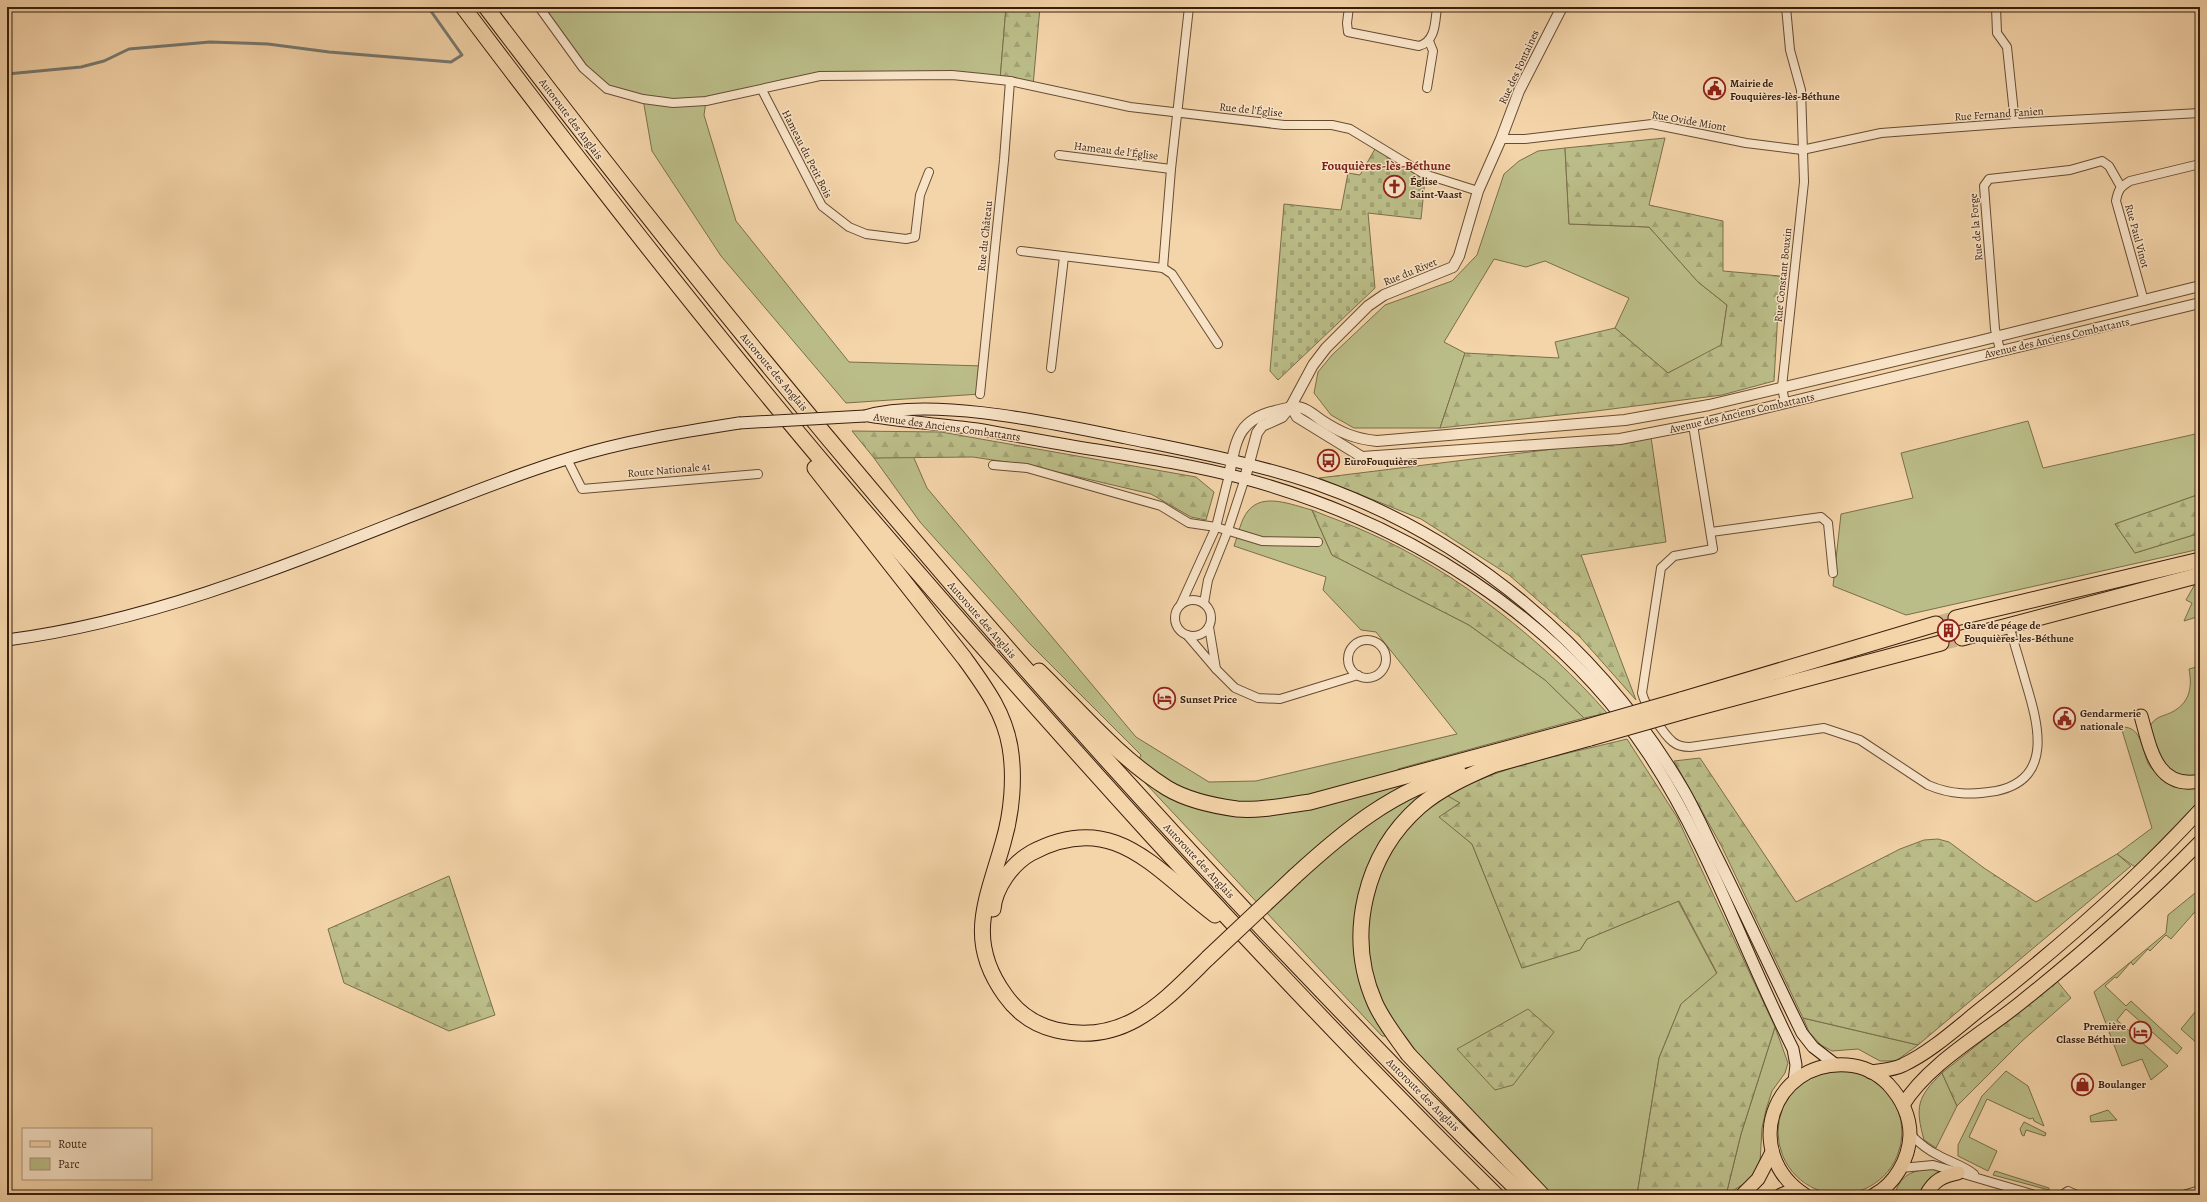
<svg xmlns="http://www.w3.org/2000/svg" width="2207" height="1202" font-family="Alegreya,serif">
<defs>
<pattern id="forest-firs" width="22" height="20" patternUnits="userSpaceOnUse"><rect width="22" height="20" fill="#bbbd88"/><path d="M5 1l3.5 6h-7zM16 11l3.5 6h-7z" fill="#a2a274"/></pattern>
<pattern id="cemetery-stones" width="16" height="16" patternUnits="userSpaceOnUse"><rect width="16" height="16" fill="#bbbd88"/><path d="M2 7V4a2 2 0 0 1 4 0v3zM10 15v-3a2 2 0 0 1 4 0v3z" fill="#a2a274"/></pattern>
</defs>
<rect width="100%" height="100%" fill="#f4d4a9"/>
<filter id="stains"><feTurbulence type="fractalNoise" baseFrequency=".005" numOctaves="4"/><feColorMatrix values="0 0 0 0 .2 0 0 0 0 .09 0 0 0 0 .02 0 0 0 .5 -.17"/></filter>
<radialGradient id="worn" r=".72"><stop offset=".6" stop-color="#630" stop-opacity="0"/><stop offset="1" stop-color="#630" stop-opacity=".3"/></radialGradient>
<!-- green -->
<g fill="#bbbd88" stroke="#7a6e4a">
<polygon points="539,7 1006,7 1000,80 820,76 706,101 704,115 736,221 849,362 983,366 980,394 846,403 721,256 652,151 643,99 607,89 583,68"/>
<polygon points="1565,148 1569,224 1649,227 1698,282 1727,305 1721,346 1668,373 1615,328 1629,298 1545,261 1526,267 1494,259 1444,342 1465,353 1440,428 1354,428 1331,415 1314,393 1318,372 1332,355 1385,305 1452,281 1477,255 1504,174 1519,161 1538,151"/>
<polygon points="2028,421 2043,468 2200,433 2200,494 2115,524 2135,553 2200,533 2200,549 1906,615 1833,586 1841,514 1913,498 1901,453"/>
<path d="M913 456 927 488 1136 737 1209 782 1256 781 1457 734 1376 632 1361 630 1323 590 1326 577 1234 546C1238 535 1241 519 1248 511 1263 492 1292 505 1312 510L1332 555 1469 625 1545 680 1584 718 1398 769 1407 800 1433 789 1461 802 1440 817 1472 844 1522 968 1580 950 1587 939 1678 901 1717 974 1681 1004 1659 1058 1637 1195H1552L1450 1090 1404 1037 1382 1036 1134 771 1141 755 1030 644 920 522 874 458Z"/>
<polygon points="2200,580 2200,616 2184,621 2192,603 2186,600 2195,584"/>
<path d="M2200 666V777H2181L2160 761 2149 728C2155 715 2164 717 2174 711 2191 701 2192 685 2189 669Z"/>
<path d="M2121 727C2143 726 2141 750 2149 765 2155 774 2164 779 2173 783 2181 787 2191 789 2200 787V800L2135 867 2117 854 2152 828Z"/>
<polygon points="2200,889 2200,906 2171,939 2166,935 2150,951 2148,949 2133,965 2131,962 2117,978 2115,977 2105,986 2126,1006 2131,1001 2182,1048 2177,1054 2126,1009 2117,1020 2168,1066 2151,1080 2142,1059 2122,1066 2094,992 2166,933 2168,915"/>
<polygon points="2200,1006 2200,1046 2181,1029"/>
<polygon points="1803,1018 1918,1045 1896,1061 1880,1061 1858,1049 1832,1051 1821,1045 1809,1032"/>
<polygon points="1775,1027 1788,1063 1785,1073 1772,1091 1766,1110 1762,1128 1760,1162 1750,1180 1726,1195 1741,1134"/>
<circle cx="1840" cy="1132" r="62"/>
<polygon points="2006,1071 2028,1086 2044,1126 2034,1121 2033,1118 2030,1119 1987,1099 1969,1137 1997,1151 1988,1171 1958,1156 1958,1145 1982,1096"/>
<path d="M1942 1073 1957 1106 1936 1148 1924 1140C1915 1107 1917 1097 1942 1073Z"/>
<polygon points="2108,1110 2117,1120 2091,1122 2090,1116"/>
<polygon points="2024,1122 2046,1133 2045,1136 2026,1130 2024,1136 2022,1135 2020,1129"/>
<path d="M1932 1169 1942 1172 1921 1195H1895C1899 1175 1913 1170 1932 1169Z"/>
<polygon points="1995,1171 2049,1188 2049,1190 1993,1175"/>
</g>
<!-- forest -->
<g fill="url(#forest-firs)" stroke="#7a6e4a">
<polygon points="1006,7 1040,7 1033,86 1000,80"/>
<polygon points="1665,138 1649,205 1723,221 1723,271 1780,276 1774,381 1722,395 1588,412 1440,428 1465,353 1559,358 1555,342 1615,328 1668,373 1721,345 1727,305 1698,282 1649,227 1569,224 1565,148"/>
<polygon points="852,431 941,432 1196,477 1214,492 1206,520 1191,517 1151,494 1032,466 973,457 874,458"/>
<polygon points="1651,437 1666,542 1581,555 1636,700 1580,637 1509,575 1421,519 1319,478"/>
<polygon points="2200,494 2200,533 2135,553 2115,524"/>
<path d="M1312 510C1331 518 1350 524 1369 533 1456 571 1545 642 1607 713L1584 718 1545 680 1469 625 1332 555Z"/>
<path d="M1627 739 1677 817 1775 1027 1741 1134 1726 1195H1637L1659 1058 1681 1004 1717 973 1679 901 1587 939 1580 950 1522 968 1472 844 1439 817 1460 803 1448 796C1495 766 1572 753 1627 739Z"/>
<polygon points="1700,758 1796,902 1900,849 1924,840 1938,839 1949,842 1984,868 2036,902 2117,854 2131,866 1918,1045 1803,1018 1722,847 1674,761"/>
<polygon points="449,876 495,1015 449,1031 344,983 328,929"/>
<polygon points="2057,981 2071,998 2022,1041 1957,1106 1942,1073"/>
<polygon points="1528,1009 1554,1032 1513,1085 1495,1090 1457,1049"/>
</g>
<!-- cemetery -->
<polygon fill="url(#cemetery-stones)" stroke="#7a6e4a" points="1375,149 1425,180 1421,219 1368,213 1375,288 1278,380 1270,371 1284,204 1341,210 1348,173 1360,175"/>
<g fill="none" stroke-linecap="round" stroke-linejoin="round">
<!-- stream -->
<polyline stroke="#777971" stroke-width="3" points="7,74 81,67 104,61 129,49 210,42 268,44 329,52 451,62 462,55 428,7"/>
<!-- motorway-tunnel -->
<g stroke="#ceb08a" stroke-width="15" stroke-dasharray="15 8" stroke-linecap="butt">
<polyline points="1936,624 1956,618"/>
<polyline points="1941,643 1962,638"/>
</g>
<defs>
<g id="minor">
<polyline points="539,7 583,68 607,89 643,99 673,103 706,101 820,76 952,75 982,78 1010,81 1130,107 1284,125 1332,125 1350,129 1424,174 1478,191"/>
<path d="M1349 7 1347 23 1348 32 1419 46C1436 41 1435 22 1437 7"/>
<polyline points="1996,7 1997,33 2007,47 2015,123"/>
<polyline points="1427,88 1433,51 1429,41"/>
<polyline points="762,90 822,206 849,227 866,234 906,239 915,237 920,195 929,172"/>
<polyline points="1501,139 1525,139 1652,124 1746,143 1802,150 1881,133 2015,123 2200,113"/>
<polyline points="1059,155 1171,169"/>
<polyline points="1021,251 1163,268 1172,274 1218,344"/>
<polyline points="1163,268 1171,169 1189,7"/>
<path d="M2144 301 2116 201C2118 190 2120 187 2130 181L2200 164"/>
<polyline points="2000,350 1995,329 1984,186 1989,179 2070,170 2102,161 2109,166 2121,187"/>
<polyline points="1051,368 1064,257"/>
<polyline points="980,394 1004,160 1010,81"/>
<polyline points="1785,403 1782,387 1804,182 1801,90 1790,50 1786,7"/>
<path d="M1693 425 1713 549 1674 556 1661 568 1642 693C1645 705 1663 734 1673 742 1678 746 1684 747 1690 747L1824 728 1860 740 1928 785C1951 795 1972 795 1996 791 2056 779 2037 720 2025 680 2020 662 2014 643 2009 625"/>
<polyline points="567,459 582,489 758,474"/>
<polyline points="993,465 1027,468 1161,506 1189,523 1216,527 1262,541 1318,542"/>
<polyline points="1711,532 1821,517 1828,523 1833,573"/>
<circle cx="1193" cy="618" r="18"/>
<polyline points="1204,603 1208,580 1228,530 1245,478"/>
<polyline points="1181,604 1216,527 1229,475"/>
<polyline points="1187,635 1216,669 1209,627"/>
<circle cx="1367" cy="659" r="19"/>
<polyline points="1216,669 1235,688 1258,698 1280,699 1358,675"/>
<path d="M1910 1134C1918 1142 1927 1150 1938 1155 1950 1162 1963 1165 1974 1174"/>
<polyline points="1901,1168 1933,1165 2035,1195"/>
<polyline points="2062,1195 2068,1191 2077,1195"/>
<polyline points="2183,1195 2200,1190"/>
</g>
<g id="tertiary">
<polyline points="1291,406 1297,417 1362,457 1620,439 1703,423 2200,303"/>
<path d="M1229 475C1236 441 1237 420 1275 411 1285 409 1293 405 1302 408 1309 410 1315 416 1321 420 1339 432 1355 439 1377 441L1625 420 1709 405 1975 342 2200 286"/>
<polyline points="1245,478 1257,433 1262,426 1282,417 1291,406 1313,365 1326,348 1368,306 1384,295 1453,267 1459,256 1478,191 1501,139 1519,91 1562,7"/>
</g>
<g id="secondary">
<path d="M865 416C933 396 1056 424 1126 438 1189 451 1254 463 1316 484 1470 538 1602 650 1684 791 1696 812 1706 835 1717 857 1746 915 1773 974 1802 1033L1813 1047 1835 1064"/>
<path d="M869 416C905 422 941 424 977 429 1017 436 1057 444 1097 450 1147 458 1197 466 1246 479 1405 522 1557 616 1649 755 1709 846 1744 952 1793 1049L1796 1065 1794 1081"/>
<path d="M7 640C145 622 275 570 404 519 459 498 513 475 570 458 625 441 682 432 739 423"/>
</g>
<g id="primary">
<polyline points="1742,1195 1758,1179 1772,1152"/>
<polyline points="1781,1195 1796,1189"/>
</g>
<g id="trunk">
<path d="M2141 716C2150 747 2156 790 2200 781"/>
<path d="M1871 1072C1882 1070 1893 1070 1903 1065 1933 1051 1961 1024 1987 1004 2063 944 2135 881 2200 810"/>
<path d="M1903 1105C1927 1065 1983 1033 2019 1004 2083 953 2143 900 2200 842"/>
<path d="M1805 1195C1741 1154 1771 1060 1847 1065 1862 1066 1877 1073 1888 1084 1901 1098 1910 1115 1910 1135 1909 1159 1895 1184 1874 1195"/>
<path d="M1926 1195C1934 1180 1943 1176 1958 1173"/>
</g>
<g id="motorway">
<path d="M463 7C582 165 704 322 832 473 936 595 1043 716 1151 835 1263 957 1377 1078 1496 1195"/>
<path d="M486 7C732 332 993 644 1273 940 1355 1026 1437 1112 1523 1195"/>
<path d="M815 468 965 659C985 687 1004 712 1010 747 1015 777 1012 813 1003 843 987 900 965 940 1005 995 1017 1012 1035 1025 1056 1030 1125 1046 1163 1002 1208 958"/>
<polyline points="1956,618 2200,560"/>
<polyline points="1962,638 2200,575"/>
<path d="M1039 671C1080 711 1119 758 1167 788 1187 800 1215 806 1237 809 1261 811 1287 805 1310 802L1587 727"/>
<polyline points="1681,700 1936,624"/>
<polyline points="1685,711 1941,643"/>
<path d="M1491 766C1466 777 1441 788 1420 806 1365 854 1345 935 1375 1003 1383 1021 1396 1037 1408 1054L1542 1195"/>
<polyline points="1482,768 1590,738"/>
<path d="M1295 876C1342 833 1395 788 1459 773"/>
<path d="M993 909C995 887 1012 864 1031 853 1114 809 1154 869 1215 915"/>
</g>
</defs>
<!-- minor casing -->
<use href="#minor" stroke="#674c33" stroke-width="10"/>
<!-- tertiary casing -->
<use href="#tertiary" stroke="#674c33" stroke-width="12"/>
<!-- secondary casing -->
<use href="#secondary" stroke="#381e0c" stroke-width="13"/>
<!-- primary casing -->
<use href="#primary" stroke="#381e0c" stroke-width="15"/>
<!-- trunk casing -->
<use href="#trunk" stroke="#381e0c" stroke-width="15"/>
<!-- motorway casing -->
<use href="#motorway" stroke="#381e0c" stroke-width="17"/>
<!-- minor -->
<use href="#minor" stroke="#f8e3c7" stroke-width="8"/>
<!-- tertiary -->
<use href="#tertiary" stroke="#f8e3c7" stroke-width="10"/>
<!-- secondary -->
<use href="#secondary" stroke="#f8e3c7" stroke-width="11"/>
<!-- primary -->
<use href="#primary" stroke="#f4d4a9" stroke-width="13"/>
<!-- trunk -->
<use href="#trunk" stroke="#f4d4a9" stroke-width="13"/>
<!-- motorway -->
<use href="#motorway" stroke="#f4d4a9" stroke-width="15"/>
<defs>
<polyline id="secondary-bridge" points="739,423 865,416"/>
<g id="motorway-bridge">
<polyline points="1587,727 1681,700"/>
<polyline points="1590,738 1685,711"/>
<polyline points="1208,958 1295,876"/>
</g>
</defs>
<!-- secondary-bridge casing -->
<use href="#secondary-bridge" stroke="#381e0c" stroke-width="13" stroke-linecap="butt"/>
<!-- motorway-bridge casing -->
<use href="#motorway-bridge" stroke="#381e0c" stroke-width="17" stroke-linecap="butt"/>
<!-- secondary-bridge -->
<use href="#secondary-bridge" stroke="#f8e3c7" stroke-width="11"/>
<!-- motorway-bridge -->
<use href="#motorway-bridge" stroke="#f4d4a9" stroke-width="15"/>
</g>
<!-- icons -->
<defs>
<symbol id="civic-ring" viewBox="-11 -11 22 22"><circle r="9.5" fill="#f8e3c7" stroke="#8f2418" stroke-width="1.5"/><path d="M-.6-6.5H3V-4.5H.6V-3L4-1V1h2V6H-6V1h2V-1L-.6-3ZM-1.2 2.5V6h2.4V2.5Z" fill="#8f2418"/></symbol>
<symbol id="church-ring" viewBox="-11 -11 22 22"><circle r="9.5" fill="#f8e3c7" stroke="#8f2418" stroke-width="1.5"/><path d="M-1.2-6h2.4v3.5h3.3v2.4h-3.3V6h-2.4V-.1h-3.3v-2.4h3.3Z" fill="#8f2418"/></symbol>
<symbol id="bus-ring" viewBox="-11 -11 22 22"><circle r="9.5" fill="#f8e3c7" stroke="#8f2418" stroke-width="1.5"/><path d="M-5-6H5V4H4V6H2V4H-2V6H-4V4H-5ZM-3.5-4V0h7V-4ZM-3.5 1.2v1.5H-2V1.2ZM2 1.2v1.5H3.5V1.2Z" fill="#8f2418"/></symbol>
<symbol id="building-ring" viewBox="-11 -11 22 22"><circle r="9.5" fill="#f8e3c7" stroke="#8f2418" stroke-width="1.5"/><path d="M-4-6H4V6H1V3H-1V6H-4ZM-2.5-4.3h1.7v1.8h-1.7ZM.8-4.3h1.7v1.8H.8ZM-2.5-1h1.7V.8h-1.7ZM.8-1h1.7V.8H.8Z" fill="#8f2418"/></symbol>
<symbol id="hotel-ring" viewBox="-11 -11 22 22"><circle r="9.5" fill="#f8e3c7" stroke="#8f2418" stroke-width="1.5"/><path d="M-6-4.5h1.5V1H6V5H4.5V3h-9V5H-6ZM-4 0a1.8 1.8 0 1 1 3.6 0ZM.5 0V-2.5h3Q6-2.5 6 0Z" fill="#8f2418"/></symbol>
<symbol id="shop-ring" viewBox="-11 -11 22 22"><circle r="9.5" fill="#f8e3c7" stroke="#8f2418" stroke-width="1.5"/><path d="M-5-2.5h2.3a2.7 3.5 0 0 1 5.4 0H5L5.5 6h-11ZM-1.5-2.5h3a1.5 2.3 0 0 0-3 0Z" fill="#8f2418"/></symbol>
</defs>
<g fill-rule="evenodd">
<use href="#civic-ring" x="1702" y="76" width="25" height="25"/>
<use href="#church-ring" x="1382" y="174" width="25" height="25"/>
<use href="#bus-ring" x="1316" y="448" width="25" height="25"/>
<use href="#building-ring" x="1936" y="618" width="25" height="25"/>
<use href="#hotel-ring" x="1152" y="686" width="25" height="25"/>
<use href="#civic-ring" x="2052" y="706" width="25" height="25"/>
<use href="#hotel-ring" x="2128" y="1020" width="25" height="25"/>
<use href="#shop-ring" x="2070" y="1072" width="25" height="25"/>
</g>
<g text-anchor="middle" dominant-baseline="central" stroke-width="3" stroke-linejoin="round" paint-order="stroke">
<!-- street labels -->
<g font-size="11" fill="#381e0c" stroke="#f8e3c7">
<text transform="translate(1519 67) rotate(-65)">Rue des Fontaines</text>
<text transform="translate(1251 110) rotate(6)">Rue de l'Église</text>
<text transform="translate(1999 114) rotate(-4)">Rue Fernand Fanien</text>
<text transform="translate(571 119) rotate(53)">Autoroute des Anglais</text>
<text transform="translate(1689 121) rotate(10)">Rue Ovide Miont</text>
<text transform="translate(1116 151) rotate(7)">Hameau de l'Église</text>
<text transform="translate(807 154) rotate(63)">Hameau du Petit Bois</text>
<text transform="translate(1976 227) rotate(-95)">Rue de la Forge</text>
<text transform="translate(985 236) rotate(-84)">Rue du Château</text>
<text transform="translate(2137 236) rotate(75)">Rue Paul Vinot</text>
<text transform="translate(1410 272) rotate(-22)">Rue du Rivet</text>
<text transform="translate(1783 275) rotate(-84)">Rue Constant Bouxin</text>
<text transform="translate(2057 338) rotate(-13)">Avenue des Anciens Combattants</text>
<text transform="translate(774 372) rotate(50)">Autoroute des Anglais</text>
<text transform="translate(1742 413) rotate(-13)">Avenue des Anciens Combattants</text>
<text transform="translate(947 427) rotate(8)">Avenue des Anciens Combattants</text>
<text transform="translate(669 470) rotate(-5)">Route Nationale 41</text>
<text transform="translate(982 620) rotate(49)">Autoroute des Anglais</text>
<text transform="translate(1199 861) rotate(47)">Autoroute des Anglais</text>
<text transform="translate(1423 1095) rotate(45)">Autoroute des Anglais</text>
</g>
<!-- poi labels -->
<g font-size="11" font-weight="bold" fill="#381e0c" stroke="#f8e3c7" text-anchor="start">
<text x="1730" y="83">Mairie de<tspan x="1730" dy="13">Fouquières-lès-Béthune</tspan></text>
<text x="1410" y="181">Église<tspan x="1410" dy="13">Saint-Vaast</tspan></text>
<text x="1344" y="461">EuroFouquières</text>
<text x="1964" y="625">Gare de péage de<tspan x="1964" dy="13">Fouquières-les-Béthune</tspan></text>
<text x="1180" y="699">Sunset Price</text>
<text x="2080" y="713">Gendarmerie<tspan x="2080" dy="13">nationale</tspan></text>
<text x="2126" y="1026" text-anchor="end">Première<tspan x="2126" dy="13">Classe Béthune</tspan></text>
<text x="2098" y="1084">Boulanger</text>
</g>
<!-- quarter labels -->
<g font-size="13" font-weight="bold" fill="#7a1f14" stroke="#f8e3c7">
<text x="1386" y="165">Fouquières-lès-Béthune</text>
</g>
</g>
<!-- margin -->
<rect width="2207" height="1202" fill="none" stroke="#f4d4a9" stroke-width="24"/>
<rect x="8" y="8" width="2191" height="1186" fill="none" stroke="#381e0c" stroke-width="2"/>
<rect x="12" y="12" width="2183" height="1178" fill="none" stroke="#381e0c"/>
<!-- legend -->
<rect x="22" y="1128" width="130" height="52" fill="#f8e3c7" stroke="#ab947c"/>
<rect x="30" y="1141" width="20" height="6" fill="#f4d4a9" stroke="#ab947c"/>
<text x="58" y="1148" font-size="12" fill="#381e0c">Route</text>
<rect x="30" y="1158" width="20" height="12" fill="#bbbd88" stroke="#ab947c"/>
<text x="58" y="1168" font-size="12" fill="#381e0c">Parc</text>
<rect width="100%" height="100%" filter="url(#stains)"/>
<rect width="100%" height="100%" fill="url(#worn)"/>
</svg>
